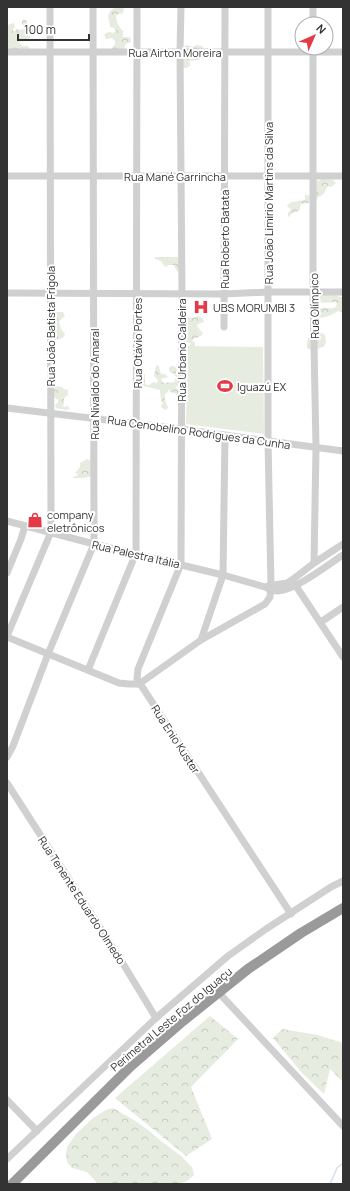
<svg xmlns="http://www.w3.org/2000/svg" width="350" height="1191" font-family="Manrope,sans-serif">
<defs>
<pattern id="forest-crowns" width="20" height="18" patternUnits="userSpaceOnUse"><rect width="20" height="18" fill="#e6ecdf"/><path d="M2 6a3 3 0 1 1 6 0M12 15a3 3 0 1 1 6 0" fill="none" stroke="#c6cbc0"/></pattern>
</defs>
<rect width="100%" height="100%" fill="#fff"/>
<!-- forest -->
<g fill="url(#forest-crowns)">
<path d="M116 7H122L124 9 123 13 116 15C116 21 119 27 123 31V37H129L131 39V42L126 44 124 49H111L115 44V41L112 38 106 39 104 35 106 33 109 32 113 33 116 31 114 28 110 27 109 20 108 16 110 11Z"/>
<polygon points="23,19 26,20 29,28 36,29 35,32 29,32 30,37 28,41 22,39 19,43 23,46 28,46 30,49 7,50 7,25 14,23 15,27 13,29 13,31 15,31 17,29 21,30 25,27 22,24 22,21"/>
<polygon points="186,45 194,47 196,45 202,46 205,51 206,56 199,60 190,61 189,62 190,64 190,66 186,68 182,68 183,59 186,55 182,48"/>
<path d="M322 179 333 180 336 183 331 187 328 186C325 191 324 196 318 197L316 202V180L319 181Z"/>
<polygon points="305,195 308,195 310,196 309,203 301,204 299,211 292,213 289,217 288,216 288,213 291,209 288,207 287,205 292,202 305,200"/>
<polygon points="155,257 178,257 180,261 179,270 177,272 174,265 168,265 167,267 164,266 161,261 155,259"/>
<path d="M321 295H334L343 298V313L338 311C332 315 325 318 318 318L316 314C321 303 328 311 336 307L337 303 335 302 322 303 318 298Z"/>
<path d="M53 299 57 302 56 312H63L65 316 59 321 61 329 65 334C64 339 60 338 56 340L54 343 53 336 56 335C52 327 55 319 52 313L54 311Z"/>
<path d="M184 307 187 308V315L189 318H193L198 316 203 318 204 322 198 324 197 325 199 329 203 333C201 338 196 337 192 340L195 343V347H190V343L183 341 185 334 189 333 186 326H188L187 324 183 322Z"/>
<path d="M317 332H321L325 335 326 343C322 349 314 351 308 349 305 339 309 335 317 332Z"/>
<polygon points="158,365 159,367 161,374 165,374 168,377 161,379 163,383 175,382 175,379 177,378 174,374 169,371 169,368 171,366 174,366 177,369 177,373 180,380 178,386 175,387 179,391 179,397 177,397 175,393 170,392 169,388 168,392 165,394 165,400 168,408 165,410 161,407 163,402 161,401 160,390 143,386 139,381 142,377 141,375 145,374 145,383 147,385 149,385 153,382 157,383 158,380 154,376 156,366"/>
<polygon points="56,386 62,387 64,389 68,390 68,395 64,398 64,404 63,405 64,407 68,406 70,409 66,410 56,408 55,405 58,402 58,400 54,397 54,389"/>
<polygon points="87,459 92,461 91,476 90,477 85,477 85,478 73,478 73,477 78,475 78,474 75,473 80,467 80,463"/>
<polygon points="210,1016 238,1039 191,1087 212,1139 186,1156 115,1098"/>
<polygon points="282,1029 318,1035 343,1043 343,1082 330,1069 324,1094 302,1073 273,1038"/>
<polygon points="113,1108 134,1120 148,1130 161,1141 181,1156 192,1167 194,1175 187,1181 179,1184 98,1184 87,1172 72,1168 67,1162 66,1154 67,1147 76,1134 93,1118 106,1110"/>
</g>
<!-- pitch -->
<polygon fill="#e6ecdf" points="188,346 263,347 264,434 186,424"/>
<g fill="none" stroke-linecap="round" stroke-linejoin="round">
<!-- stream -->
<polyline stroke="#cfe2ee" stroke-width="1.5" points="330,1184 337,1168 343,1163"/>
<!-- minor -->
<g stroke="#d0d0d0" stroke-width="7">
<polyline points="181,7 180,52 182,294 181,564 138,669 137,679 291,914"/>
<polyline points="313,7 313,24"/>
<polyline points="313,48 313,292 316,448 314,563"/>
<polyline points="7,52 343,52"/>
<polyline points="7,176 343,176"/>
<polyline points="7,293 224,294 268,292 343,292"/>
<polyline points="224,327 225,7"/>
<polyline points="7,408 181,429 343,451"/>
<path d="M7 521 94 544 223 575 265 587C269 589 272 591 277 591 296 590 326 566 343 555"/>
<polyline points="7,573 21,539 25,526"/>
<polyline points="292,580 343,657"/>
<polyline points="268,586 287,583 292,580 314,563 343,544"/>
<polyline points="321,622 343,607"/>
<polyline points="7,636 51,532 50,7"/>
<polyline points="7,637 119,683 129,684 139,684"/>
<polyline points="201,640 223,575 225,436"/>
<polyline points="88,670 136,553 137,7"/>
<polyline points="139,684 201,640 265,604 270,597 271,586 268,441 268,7"/>
<polyline points="7,757 13,746 48,654 94,544 93,7"/>
<polyline points="7,783 122,962 156,1018"/>
<polyline points="219,993 343,1126"/>
<polyline points="7,1100 37,1131"/>
<polyline points="7,1159 156,1018 228,956 266,929 331,887 343,881"/>
</g>
<!-- highway -->
<polyline stroke="#9a9a9a" stroke-width="10" points="12,1184 131,1066 183,1021 248,969 301,933 343,908"/>
</g>
<!-- icons -->
<defs>
<symbol id="hospital-bare" viewBox="-9 -9 18 18"><path d="M-5-5h3v3.5h4V-5h3V5h-3V1.5h-4V5h-3Z" fill="#e63946" stroke="#fff" stroke-width="2.5" paint-order="stroke"/></symbol>
<symbol id="stadium-bare" viewBox="-9 -9 18 18"><path d="M0-5a6.5 5 0 1 0 0 10a6.5 5 0 1 0 0-10ZM-3.5-1.8h7v3.6h-7Z" fill="#e63946" stroke="#fff" stroke-width="2.5" paint-order="stroke"/></symbol>
<symbol id="shop-bare" viewBox="-9 -9 18 18"><path d="M-5-2.5h2.3a2.7 3.5 0 0 1 5.4 0H5L5.5 6h-11ZM-1.5-2.5h3a1.5 2.3 0 0 0-3 0Z" fill="#e63946" stroke="#fff" stroke-width="2.5" paint-order="stroke"/></symbol>
</defs>
<g fill-rule="evenodd">
<use href="#hospital-bare" x="190" y="296" width="22" height="22"/>
<use href="#stadium-bare" x="214" y="375" width="22" height="22"/>
<use href="#shop-bare" x="24" y="509" width="22" height="22"/>
</g>
<g text-anchor="middle" dominant-baseline="central" stroke-width="4" stroke-linejoin="round" paint-order="stroke">
<!-- street labels -->
<g font-size="11" fill="#333" stroke="#fff">
<text x="175" y="52">Rua Airton Moreira</text>
<text x="175" y="176">Rua Mané Garrincha</text>
<text transform="translate(268 203) rotate(-90)">Rua João Limirio Martins da Silva</text>
<text transform="translate(224 239) rotate(-90)">Rua Roberto Batata</text>
<text transform="translate(314 306) rotate(-91)">Rua Olímpico</text>
<text transform="translate(50 326) rotate(-90)">Rua João Batista Frigola</text>
<text transform="translate(137 343) rotate(-90)">Rua Otávio Portes</text>
<text transform="translate(181 350) rotate(-90)">Rua Urbano Caldeira</text>
<text transform="translate(94 384) rotate(-90)">Rua Nivaldo do Amaral</text>
<text transform="translate(199 432) rotate(8)">Rua Cenobelino Rodrigues da Cunha</text>
<text transform="translate(136 554) rotate(13)">Rua Palestra Itália</text>
<text transform="translate(176 739) rotate(57)">Rua Enio Kuster</text>
<text transform="translate(82 900) rotate(57)">Rua Tenente Eduardo Olmedo</text>
<text transform="translate(171 1019) rotate(-40)">Perimetral Leste Foz do Iguaçu</text>
</g>
<!-- poi labels -->
<g font-size="11" fill="#333" stroke="#fff" text-anchor="start">
<text x="213" y="307">UBS MORUMBI 3</text>
<text x="237" y="386">Iguazú EX</text>
<text x="47" y="514">company<tspan x="47" dy="13">eletrônicos</tspan></text>
</g>
</g>
<!-- border -->
<rect width="350" height="1191" fill="none" stroke="#333333" stroke-width="16"/>
<!-- north arrow -->
<g transform="translate(314 36) rotate(45)"><circle r="19" fill="#ffffff" stroke="#adadad"/>
<path d="M0-3L7 15L0 10L-7 15Z" fill="#e63946"/>
<text y="-6" font-size="11" font-weight="bold" text-anchor="middle" fill="#333333">N</text>
</g>
<!-- scale -->
<path d="M18 34v6h71v-6" fill="none" stroke="#333333" stroke-width="2"/>
<text x="24" y="34" font-size="12" fill="#333333" stroke="#ffffff" stroke-width="3" paint-order="stroke">100 m</text>
</svg>
